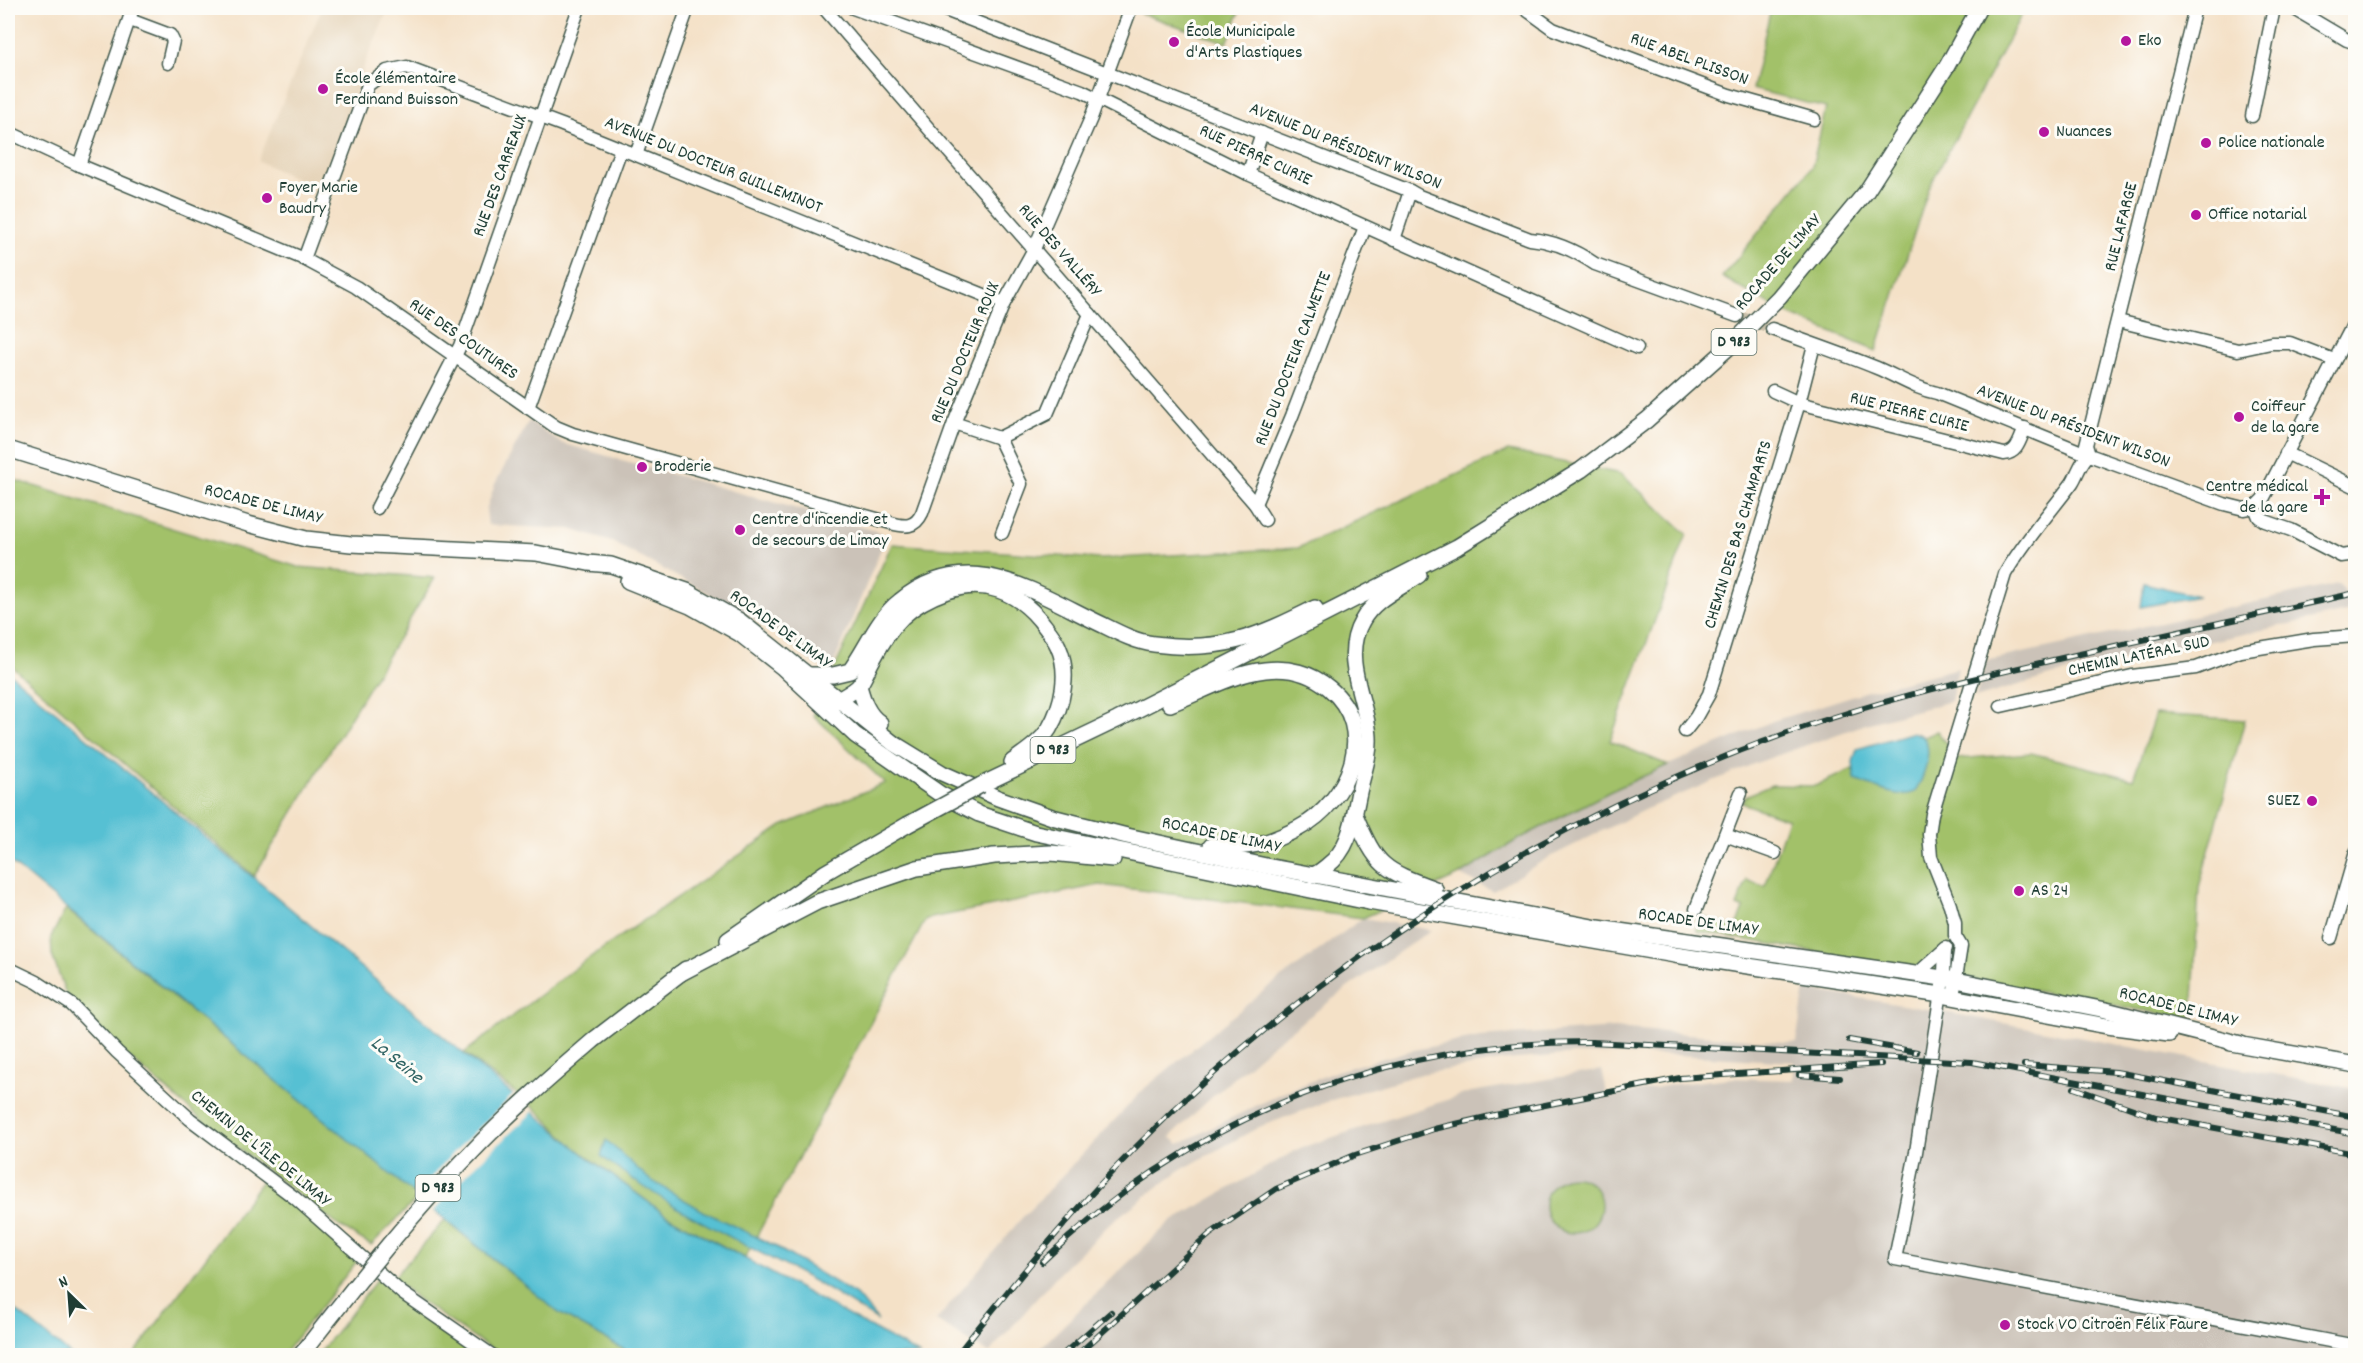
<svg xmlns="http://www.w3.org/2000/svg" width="2363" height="1363" font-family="Dekko,sans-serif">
<rect width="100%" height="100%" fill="#fdfcf7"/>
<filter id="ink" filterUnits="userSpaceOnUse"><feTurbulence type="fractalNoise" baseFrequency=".0167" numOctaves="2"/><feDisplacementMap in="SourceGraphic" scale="12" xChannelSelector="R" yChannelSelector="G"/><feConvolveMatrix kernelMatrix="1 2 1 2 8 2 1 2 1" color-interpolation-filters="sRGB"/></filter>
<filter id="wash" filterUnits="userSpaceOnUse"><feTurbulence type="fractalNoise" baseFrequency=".008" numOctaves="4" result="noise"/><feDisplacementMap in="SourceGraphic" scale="24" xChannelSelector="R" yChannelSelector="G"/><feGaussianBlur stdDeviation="1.35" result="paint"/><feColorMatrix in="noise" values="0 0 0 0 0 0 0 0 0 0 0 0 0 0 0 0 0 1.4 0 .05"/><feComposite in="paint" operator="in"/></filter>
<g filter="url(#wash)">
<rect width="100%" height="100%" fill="#f4e1c7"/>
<!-- built -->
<polygon fill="#e4d1b5" points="322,8 389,8 366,60 348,117 318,189 258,161"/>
<!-- industrial -->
<g fill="#cbc2b8">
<polygon points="529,421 561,443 880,532 883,544 834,663 819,666 765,626 721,600 612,542 570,529 488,525 486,510 495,484"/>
<polygon points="2338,584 2355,602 2355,610 2050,676 1975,698 1986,661"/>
<polygon points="1958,668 1951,701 1866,724 1756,763 1646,809 1546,859 1493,891 1460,875 1517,840 1609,792 1668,765 1773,721 1864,692"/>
<polygon points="1363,918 1431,930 1350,986 1274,1043 1212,1097 1170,1137 1179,1144 1280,1094 1337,1071 1409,1051 1480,1037 1615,1028 1796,1043 1805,989 1944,1012 2355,1089 2355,1355 1033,1355 1169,1223 1300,1148 1471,1092 1602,1070 1608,1097 1676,1084 1730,1078 1794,1080 1794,1062 1678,1055 1574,1054 1506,1060 1421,1074 1335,1099 1259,1127 1179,1171 1114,1220 1058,1274 989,1353 936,1321 1020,1220 1145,1088 1266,989"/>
</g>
<!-- green -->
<g fill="#a2c169" stroke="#607f4e" stroke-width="1.5">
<polygon points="1142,8 1241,8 1227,43 1140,13"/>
<polygon points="1771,8 2025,8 1929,188 1876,351 1783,312 1722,277 1812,167 1826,108 1752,89"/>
<polygon points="1508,451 1621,474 1687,534 1610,741 1668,765 1609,792 1517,840 1460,875 1363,918 1100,885 926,919 745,1258 666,1215 572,1145 535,1108 464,1053 583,962 782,826 885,783 813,715 892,544 1100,559 1298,548"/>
<polygon points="8,478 298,567 435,578 254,876 8,663"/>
<polygon points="2155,714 2245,720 2199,887 2192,1019 1697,931 1695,914 1736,928 1744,909 1737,906 1747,880 1765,887 1788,819 1742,803 1745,796 1772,785 1815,786 1937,731 1957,759 2031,753 2133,779"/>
<polygon points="66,909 419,1197 371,1245 339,1226 202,1120 119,1049 67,997 52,955 51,937"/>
<circle cx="1573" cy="1205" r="28"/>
<polygon points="264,1178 357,1261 283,1355 133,1356"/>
<polygon points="445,1220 559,1313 634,1355 503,1355 477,1340 419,1300 393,1278"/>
<polygon points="378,1278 424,1317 485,1355 317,1356"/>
</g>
<!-- water -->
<g fill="#57c0d3" stroke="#3b7e84" stroke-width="1.5">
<polygon points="2144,583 2198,596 2141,607"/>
<polygon points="8,672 587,1157 666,1215 920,1355 634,1355 559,1313 8,860"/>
<path d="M1913 732C1916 734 1920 734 1922 736 1935 748 1923 780 1915 792 1898 800 1873 786 1855 780L1853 762 1857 749Z"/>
<path d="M606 1140 649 1179 705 1212 771 1244 856 1295 878 1321C852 1305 826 1287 799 1273 730 1237 662 1204 601 1156Z"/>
<polygon points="8,1304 71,1355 8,1355"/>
</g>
<!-- pier -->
<polygon fill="#f4e1c7" points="515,1093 535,1110 473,1168 432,1213 413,1197 455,1151"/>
</g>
<g filter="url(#ink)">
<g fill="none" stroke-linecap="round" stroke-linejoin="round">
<!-- minor-tunnel -->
<polyline stroke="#c9c0aa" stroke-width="12" stroke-dasharray="12 6" stroke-linecap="butt" points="1737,316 1772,329"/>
<defs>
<g id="minor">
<polyline points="824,8 1255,504 1265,520"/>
<polyline points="853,8 1082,91 1248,174 1637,348"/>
<path d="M940 8 1410 191 1419 196 1530 239C1554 241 1576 251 1595 264L1737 316"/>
<polyline points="1524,8 1553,29 1566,34 1729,95 1814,119"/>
<polyline points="2293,8 2347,40 2356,43"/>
<polyline points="130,20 170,35 173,41 168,63"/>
<polyline points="2252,116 2274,8"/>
<path d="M8 132 79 165 302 258 356 287 556 427 573 434 891 523C905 527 915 528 922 513L954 423 1004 303 1034 249 1091 118 1131 8"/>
<polyline points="636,155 688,8"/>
<polyline points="79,165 133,8"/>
<polyline points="1248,174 1262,133"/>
<polyline points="1394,240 1410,191"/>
<polyline points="304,259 368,85 387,71 407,67 562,125 1004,303"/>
<polyline points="2118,321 2238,350 2271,343 2290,343 2334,360"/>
<path d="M1772 329C1807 342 1843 354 1877 368 1898 377 1916 389 1937 393L2089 455 2224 504 2244 509 2255 507"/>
<path d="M1773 391 1799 403 2004 454C2018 453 2020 439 2025 428"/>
<polyline points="528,408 621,149"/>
<polyline points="954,423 999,438"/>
<polyline points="2286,453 2356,487"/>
<polyline points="2089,455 2086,445 2195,8"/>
<polyline points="1255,504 1292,416 1365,227"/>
<polyline points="2255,507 2263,499 2356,319"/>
<polyline points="2255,507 2259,517 2265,521 2291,530 2341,556 2356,554"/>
<polyline points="377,508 460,346 579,8"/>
<polyline points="1002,533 1021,484 999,438 1047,414 1090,314"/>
<polyline points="2001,706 2132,676 2196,668 2241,651 2314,639 2356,636"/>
<polyline points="1685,731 1696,717 1709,694 1799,403 1814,345"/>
<polyline points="1725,835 1775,853"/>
<polyline points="1696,909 1741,793"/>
<polyline points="2331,938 2356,852"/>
<polyline points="1945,950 1944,973 1916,1152 1895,1259 2356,1346"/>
<polyline points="8,968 37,982 72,1005 117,1052 190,1119 295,1198 402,1293 493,1356"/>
<polyline points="1916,975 1946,948"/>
<path d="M1953 997 1961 946 1955 936V923L1950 905 1931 857 1929 834 1932 814 2005 574C2024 541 2049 514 2072 483 2078 474 2080 462 2089 455"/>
</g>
<g id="major">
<polyline points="8,449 248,524 306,539 351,544 536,553 588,563 611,565 687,591 740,621 893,743 942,773 998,798 1052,817 1127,836 1266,866 1598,928 1956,980 2106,1010 2241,1044"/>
<polyline points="628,581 690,606 740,634 782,667 855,735 940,794 979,814 1036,833 1369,902 1675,955 1941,995 2107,1026 2169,1034"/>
<path d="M810 675H833L850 671C867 648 877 619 900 601 969 544 1037 594 1103 625 1119 633 1136 642 1154 644 1221 653 1257 637 1315 608"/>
<path d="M859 686C863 700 867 714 880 723"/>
<path d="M831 704C840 699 850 694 858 687 864 680 868 667 873 659 892 623 908 605 947 591 984 579 1016 591 1040 620 1046 628 1054 637 1058 646 1070 672 1063 705 1049 729 1040 743 1025 752 1012 762"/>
<path d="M1170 704C1201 692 1231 674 1265 670 1288 667 1311 673 1329 688 1379 729 1349 802 1299 828 1267 845 1247 849 1211 846"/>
<polyline points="981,785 1117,720 1457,547 1581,470 1647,420 1728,348 1779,297 1866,192 1947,66 1979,8"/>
<path d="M1355 815C1377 867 1383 870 1435 889"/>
<path d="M1312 875C1318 874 1322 870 1327 866 1351 848 1353 819 1359 792 1363 773 1370 756 1369 737 1367 699 1340 659 1362 621 1374 599 1399 589 1419 575"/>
<polyline points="728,940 826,872 907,825"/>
<polyline points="679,974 817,902 917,868 994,856 1051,853 1113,859"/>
<polyline points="595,1039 686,969"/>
<polyline points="2231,1043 2356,1065"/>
</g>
</defs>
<!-- minor casing -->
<use href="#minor" stroke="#3f564a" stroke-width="15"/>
<!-- major casing -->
<use href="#major" stroke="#3f564a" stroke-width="18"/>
<!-- minor -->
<use href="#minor" stroke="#fff" stroke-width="12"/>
<!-- major -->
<use href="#major" stroke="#fff" stroke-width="15"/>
<defs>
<g id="rail">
<polyline points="1849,1040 1917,1052"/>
<polyline points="2024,1065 2116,1072 2356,1117"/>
<polyline points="1799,1075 1840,1078"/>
<polyline points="2074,1088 2156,1117 2356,1154"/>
<path d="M1042 1262C1192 1117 1384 1041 1592 1042L1972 1062 2356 1134"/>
<path d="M956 1356C1012 1285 1070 1214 1133 1150 1323 957 1563 808 1819 722 1913 691 2010 670 2106 648 2189 630 2272 611 2356 593"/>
<polyline points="1061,1356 1111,1312"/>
<polyline points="1076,1356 1210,1234 1276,1189 1355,1155 1434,1129 1495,1115 1680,1078 1881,1064"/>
</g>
</defs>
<!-- rail casing -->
<use href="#rail" stroke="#1f3d34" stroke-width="6"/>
<!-- rail -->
<use href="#rail" stroke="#fdfcf7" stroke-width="4" stroke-dasharray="11" stroke-linecap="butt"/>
<defs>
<g id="major-bridge">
<polyline points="907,825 981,785"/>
<path d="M300 1356C355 1286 409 1216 471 1153 510 1112 552 1076 595 1039"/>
</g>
</defs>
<!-- major-bridge casing -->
<use href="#major-bridge" stroke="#3f564a" stroke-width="18" stroke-linecap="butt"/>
<!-- major-bridge -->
<use href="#major-bridge" stroke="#fff" stroke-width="15"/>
</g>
</g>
<!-- markers -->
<g fill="#b5179e" stroke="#fdfcf7" stroke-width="2">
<circle cx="2126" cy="41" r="6"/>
<circle cx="1174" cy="42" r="6"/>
<circle cx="323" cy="89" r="6"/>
<circle cx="2044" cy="132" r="6"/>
<circle cx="2206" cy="143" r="6"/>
<circle cx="267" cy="198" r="6"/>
<circle cx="2196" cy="215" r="6"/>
<circle cx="2239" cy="417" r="6"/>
<circle cx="642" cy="467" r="6"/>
<path d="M2319 488h6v6h6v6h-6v6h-6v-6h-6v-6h6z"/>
<circle cx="740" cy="530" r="6"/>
<circle cx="2312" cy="801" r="6"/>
<circle cx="2019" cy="891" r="6"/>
<circle cx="2005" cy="1325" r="6"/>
</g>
<g text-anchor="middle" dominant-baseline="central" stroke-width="6" stroke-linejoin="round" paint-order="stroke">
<!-- shield labels -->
<g fill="#fdfcf7" stroke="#62766e" stroke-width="1.5">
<rect x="1711.5" y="329" width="45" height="26" rx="4.5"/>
<rect x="1030.5" y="737" width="45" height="26" rx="4.5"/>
<rect x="415.5" y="1175" width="45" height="26" rx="4.5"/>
</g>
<g font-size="16" font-weight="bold" fill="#1f3d34">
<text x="1734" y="342">D 983</text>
<text x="1053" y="750">D 983</text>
<text x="438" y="1188">D 983</text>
</g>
<!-- poi labels -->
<g font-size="18" fill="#1f3d34" stroke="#fdfcf7" text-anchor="start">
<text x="1186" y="32">École Municipale<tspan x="1186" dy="21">d'Arts Plastiques</tspan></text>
<text x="2138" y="41">Eko</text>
<text x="335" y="79">École élémentaire<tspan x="335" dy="21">Ferdinand Buisson</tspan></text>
<text x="2056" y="132">Nuances</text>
<text x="2218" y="143">Police nationale</text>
<text x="279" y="188">Foyer Marie<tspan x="279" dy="21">Baudry</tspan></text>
<text x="2208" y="215">Office notarial</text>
<text x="2251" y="407">Coiffeur<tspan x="2251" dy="21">de la gare</tspan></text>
<text x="654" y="467">Broderie</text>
<text x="2308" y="487" text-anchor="end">Centre médical<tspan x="2308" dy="21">de la gare</tspan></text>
<text x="752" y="520">Centre d'incendie et<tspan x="752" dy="21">de secours de Limay</tspan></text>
<text x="2300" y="801" text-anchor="end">SUEZ</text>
<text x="2031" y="891">AS 24</text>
<text x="2017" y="1325">Stock VO Citroën Félix Faure</text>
</g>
<!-- street labels -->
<g font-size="18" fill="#1f3d34" stroke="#fdfcf7">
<text transform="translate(1689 60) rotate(20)">RUE ABEL PLISSON</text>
<text transform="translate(1345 147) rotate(22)">AVENUE DU PRÉSIDENT WILSON</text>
<text transform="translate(1255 156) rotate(25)">RUE PIERRE CURIE</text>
<text transform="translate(713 166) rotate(22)">AVENUE DU DOCTEUR GUILLEMINOT</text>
<text transform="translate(501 176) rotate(-70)">RUE DES CARREAUX</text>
<text transform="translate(2122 227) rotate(-76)">RUE LAFARGE</text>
<text transform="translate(1059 251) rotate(49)">RUE DES VALLÉRY</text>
<text transform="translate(1779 263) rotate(-49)">ROCADE DE LIMAY</text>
<text transform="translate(463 340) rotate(35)">RUE DES COUTURES</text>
<text transform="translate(966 353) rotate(-67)">RUE DU DOCTEUR ROUX</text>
<text transform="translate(1294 359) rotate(-69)">RUE DU DOCTEUR CALMETTE</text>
<text transform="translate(1909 413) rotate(14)">RUE PIERRE CURIE</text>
<text transform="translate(2073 427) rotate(21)">AVENUE DU PRÉSIDENT WILSON</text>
<text transform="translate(263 505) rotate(14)">ROCADE DE LIMAY</text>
<text transform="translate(1739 535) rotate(-73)">CHEMIN DES BAS CHAMPARTS</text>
<text transform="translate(780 630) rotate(36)">ROCADE DE LIMAY</text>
<text transform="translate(2139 657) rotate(-12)">CHEMIN LATÉRAL SUD</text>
<text transform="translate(1221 836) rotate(12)">ROCADE DE LIMAY</text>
<text transform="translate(1698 923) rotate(8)">ROCADE DE LIMAY</text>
<text transform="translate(2178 1008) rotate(14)">ROCADE DE LIMAY</text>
<text transform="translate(260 1149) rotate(39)">CHEMIN DE L'ÎLE DE LIMAY</text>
</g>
<!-- water labels -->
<g font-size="20" font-style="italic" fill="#306464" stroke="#fdfcf7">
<text transform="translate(396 1061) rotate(40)">La Seine</text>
</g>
</g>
<!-- margin -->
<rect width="2363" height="1363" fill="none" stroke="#fdfcf7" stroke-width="30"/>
<!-- north arrow -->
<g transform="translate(69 1294) rotate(335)" stroke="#fdfcf7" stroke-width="4.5" paint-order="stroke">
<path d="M0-4.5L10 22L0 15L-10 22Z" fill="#1f3d34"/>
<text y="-9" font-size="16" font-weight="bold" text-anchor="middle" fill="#1f3d34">N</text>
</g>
</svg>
